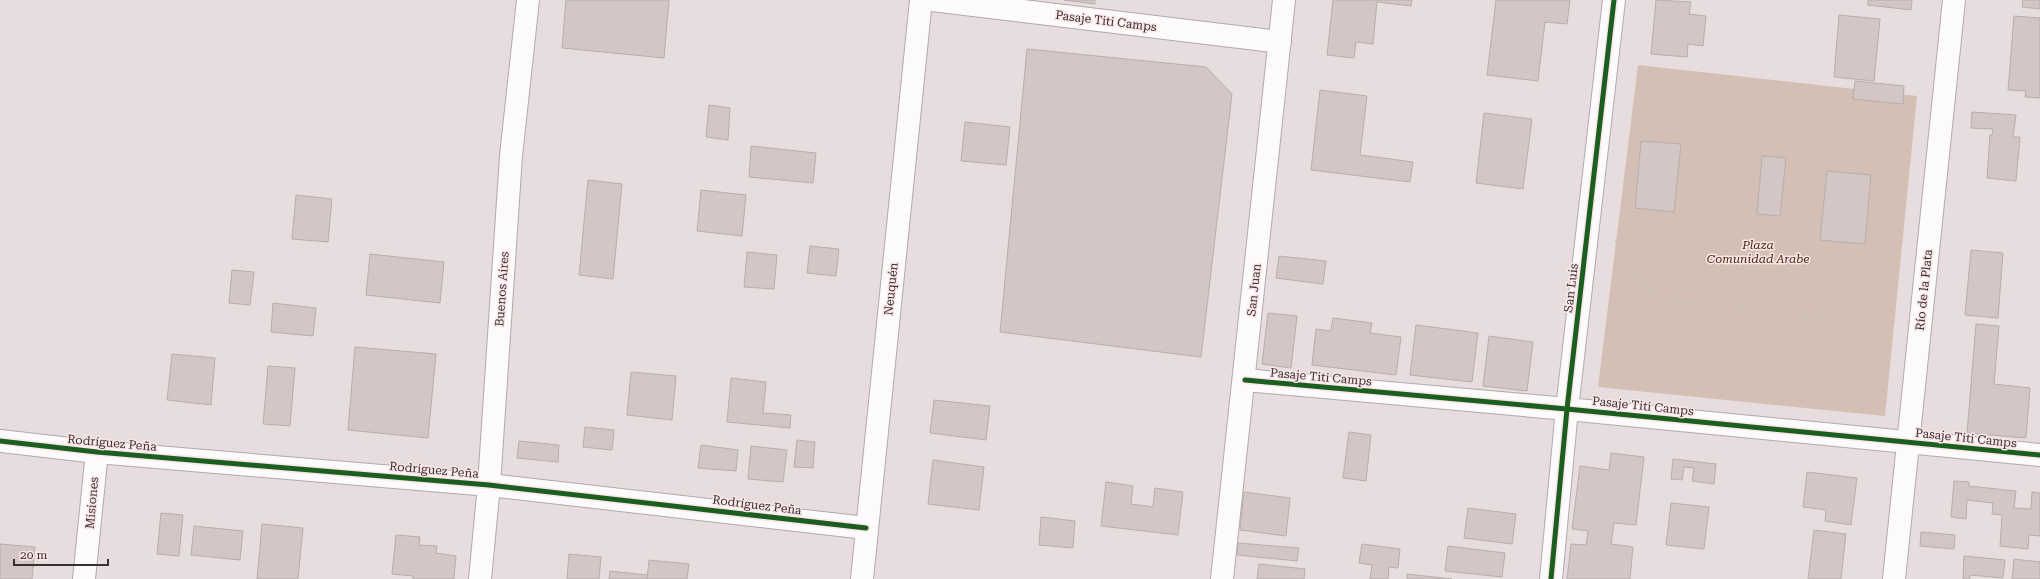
<svg xmlns="http://www.w3.org/2000/svg" width="2040" height="579" font-family="'Roboto Serif',serif">
<rect width="100%" height="100%" fill="#e8ddde"/>
<!-- green -->
<polygon fill="#d3bfb4" points="1638,65 1917,96 1885,416 1598,387"/>
<!-- building -->
<g fill="#d3c6c5" stroke="#b6aead">
<polygon points="566,0 669,0 664,58 562,48"/>
<polygon points="1064,0 1095,0 1095,4"/>
<polygon points="1333,0 1412,0 1411,6 1377,2 1373,44 1356,42 1354,58 1327,55"/>
<polygon points="1496,0 1570,0 1567,24 1545,22 1538,81 1487,75"/>
<polygon points="1656,0 1691,2 1689,14 1706,16 1703,46 1688,44 1687,57 1651,54"/>
<polygon points="1868,0 1912,0 1911,10 1868,5"/>
<polygon points="2023,0 2040,0 2040,9 2022,7"/>
<polygon points="1839,15 1880,19 1874,81 1834,77"/>
<polygon points="2014,16 2040,18 2040,98 2025,97 2026,91 2008,90"/>
<polygon points="1027,49 1206,67 1232,94 1201,357 1000,332"/>
<polygon points="1855,81 1904,86 1903,104 1853,99"/>
<polygon points="1320,90 1367,96 1360,155 1413,162 1410,182 1311,170"/>
<polygon points="709,105 730,108 728,140 706,137"/>
<polygon points="1972,112 2016,115 2013,137 2020,137 2016,181 1987,178 1990,135 1992,135 1993,129 1971,128"/>
<polygon points="1484,113 1532,119 1523,189 1476,183"/>
<polygon points="965,122 1010,127 1006,165 961,161"/>
<polygon points="1641,141 1681,144 1674,212 1635,208"/>
<polygon points="751,146 816,153 813,183 749,177"/>
<polygon points="1762,156 1786,158 1780,216 1757,214"/>
<polygon points="1827,171 1871,175 1865,244 1820,240"/>
<polygon points="588,180 622,184 613,279 579,275"/>
<polygon points="701,190 746,195 742,236 697,231"/>
<polygon points="296,195 332,199 328,242 292,239"/>
<polygon points="810,246 839,249 836,276 807,273"/>
<polygon points="1971,250 2003,253 1998,318 1965,315"/>
<polygon points="747,252 777,255 774,289 744,287"/>
<polygon points="370,254 444,262 440,303 366,295"/>
<polygon points="1279,256 1326,261 1323,284 1276,278"/>
<polygon points="232,270 254,272 250,305 229,303"/>
<polygon points="273,303 316,308 313,336 271,332"/>
<polygon points="1268,313 1297,316 1291,368 1262,364"/>
<polygon points="1333,318 1372,323 1370,333 1401,337 1396,375 1312,365 1316,329 1331,331"/>
<polygon points="1976,324 1999,326 1994,384 2030,388 2026,438 1967,433"/>
<polygon points="1416,325 1478,333 1472,382 1410,375"/>
<polygon points="1489,336 1533,342 1527,391 1483,386"/>
<polygon points="355,347 436,354 428,438 348,430"/>
<polygon points="172,354 215,358 211,405 167,400"/>
<polygon points="268,366 295,368 290,426 263,424"/>
<polygon points="631,372 676,376 672,420 627,415"/>
<polygon points="731,378 766,382 763,413 791,415 790,428 727,422"/>
<polygon points="934,400 990,406 986,440 930,433"/>
<polygon points="585,427 614,430 612,450 583,447"/>
<polygon points="1349,432 1371,435 1366,481 1343,478"/>
<polygon points="797,440 815,442 813,468 794,467"/>
<polygon points="519,441 559,445 558,462 517,458"/>
<polygon points="701,445 738,450 736,471 698,468"/>
<polygon points="751,446 787,450 783,482 748,479"/>
<polygon points="1611,453 1644,457 1636,525 1614,523 1611,544 1633,547 1630,579 1567,579 1571,544 1586,545 1588,531 1572,529 1580,466 1609,470"/>
<polygon points="1673,459 1716,464 1714,484 1692,481 1694,468 1684,467 1682,480 1671,479"/>
<polygon points="933,460 984,467 979,510 928,504"/>
<polygon points="1807,472 1857,478 1851,525 1825,521 1826,510 1803,507"/>
<polygon points="1954,481 1969,482 1969,486 2016,491 2014,508 2031,509 2032,492 2040,493 2040,536 2029,535 2028,549 2000,546 2002,515 1992,514 1993,503 1967,500 1966,519 1951,517"/>
<polygon points="1106,482 1133,486 1131,504 1153,507 1155,488 1183,492 1178,535 1101,526"/>
<polygon points="1244,492 1290,498 1286,536 1240,530"/>
<polygon points="1671,503 1709,507 1704,549 1666,545"/>
<polygon points="1468,508 1516,514 1512,544 1464,538"/>
<polygon points="161,513 183,515 179,556 157,554"/>
<polygon points="1041,517 1075,521 1073,548 1039,545"/>
<polygon points="262,524 303,528 298,579 257,579"/>
<polygon points="194,526 243,531 240,560 191,555"/>
<polygon points="1814,530 1846,534 1841,579 1808,579"/>
<polygon points="1921,532 1955,535 1954,549 1920,546"/>
<polygon points="396,535 420,537 419,545 437,546 436,553 456,556 454,579 413,579 413,576 392,574"/>
<polygon points="1238,543 1299,548 1297,561 1237,555"/>
<polygon points="0,544 35,547 32,579 0,579"/>
<polygon points="1362,544 1400,549 1398,568 1389,567 1388,579 1370,579 1372,565 1359,563"/>
<polygon points="1448,546 1505,553 1502,577 1445,571"/>
<polygon points="569,554 601,557 599,579 567,579"/>
<polygon points="1964,556 2005,560 2003,578 1970,575 1970,579 1963,579"/>
<polygon points="2014,559 2040,562 2040,579 2012,579"/>
<polygon points="649,560 689,564 687,579 647,579"/>
<polygon points="1259,564 1305,569 1304,579 1257,579"/>
<polygon points="610,571 647,575 647,579 609,579"/>
<polygon points="1407,574 1452,579 1407,579"/>
</g>
<g fill="none" stroke-linecap="round" stroke-linejoin="round">
<defs>
<g id="minor">
<polyline points="932,0 1280,42"/>
<polyline points="1245,380 1567,409 2040,455"/>
<polyline points="0,441 97,452 489,485 866,528"/>
<polyline points="84,579 97,452"/>
<polyline points="480,579 489,485 511,156 528,0"/>
<polyline points="862,579 921,0"/>
<polyline points="1222,579 1284,0"/>
<polyline points="1551,579 1567,409 1614,0"/>
<polyline points="1894,579 1954,0"/>
</g>
</defs>
<!-- minor casing -->
<use href="#minor" stroke="#b1a9aa" stroke-width="24"/>
<!-- path -->
<polyline stroke="#c4c1c1" stroke-width="2.5" stroke-dasharray="2 3" stroke-linecap="butt" points="1616,240 1633,273 1648,288 1676,301 1824,318 1855,336 1887,375"/>
<!-- minor -->
<use href="#minor" stroke="#fcfafa" stroke-width="22"/>
<defs>
<g id="cycleway">
<polyline points="1245,380 1567,409 2040,455"/>
<polyline points="0,441 97,452 489,485 866,528"/>
<polyline points="1551,579 1567,409 1614,0"/>
</g>
</defs>
<!-- cycleway casing -->
<use href="#cycleway" stroke="#fae6e8" stroke-width="8"/>
<!-- cycleway -->
<use href="#cycleway" stroke="#1b5e20" stroke-width="5"/>
</g>
<g text-anchor="middle" dominant-baseline="central" stroke-width="3" stroke-linejoin="round" paint-order="stroke">
<!-- street labels -->
<g font-size="12" fill="#373030" stroke="#fae6e8">
<text transform="translate(1106 21) rotate(7)">Pasaje Titi Camps</text>
<text transform="translate(1571 288) rotate(-83)">San Luis</text>
<text transform="translate(502 289) rotate(-86)">Buenos Aires</text>
<text transform="translate(891 289) rotate(-84)">Neuquén</text>
<text transform="translate(1254 290) rotate(-84)">San Juan</text>
<text transform="translate(1924 290) rotate(-84)">Río de la Plata</text>
<text transform="translate(1321 377) rotate(5)">Pasaje Titi Camps</text>
<text transform="translate(1643 406) rotate(6)">Pasaje Titi Camps</text>
<text transform="translate(1966 438) rotate(6)">Pasaje Titi Camps</text>
<text transform="translate(112 443) rotate(5)">Rodríguez Peña</text>
<text transform="translate(434 470) rotate(5)">Rodríguez Peña</text>
<text transform="translate(92 503) rotate(-85)">Misiones</text>
<text transform="translate(757 505) rotate(7)">Rodríguez Peña</text>
</g>
<!-- park labels -->
<g font-size="12" font-style="italic" fill="#482807" stroke="#fae6e8">
<text x="1758" y="245">Plaza<tspan x="1758" dy="14">Comunidad Arabe</tspan></text>
</g>
</g>
<!-- scale -->
<path d="M14 559v6h94v-6" fill="none" stroke="#373030" stroke-width="2"/>
<text x="20" y="559" font-size="12" fill="#373030" stroke="#fae6e8" stroke-width="3" paint-order="stroke">20 m</text>
</svg>
